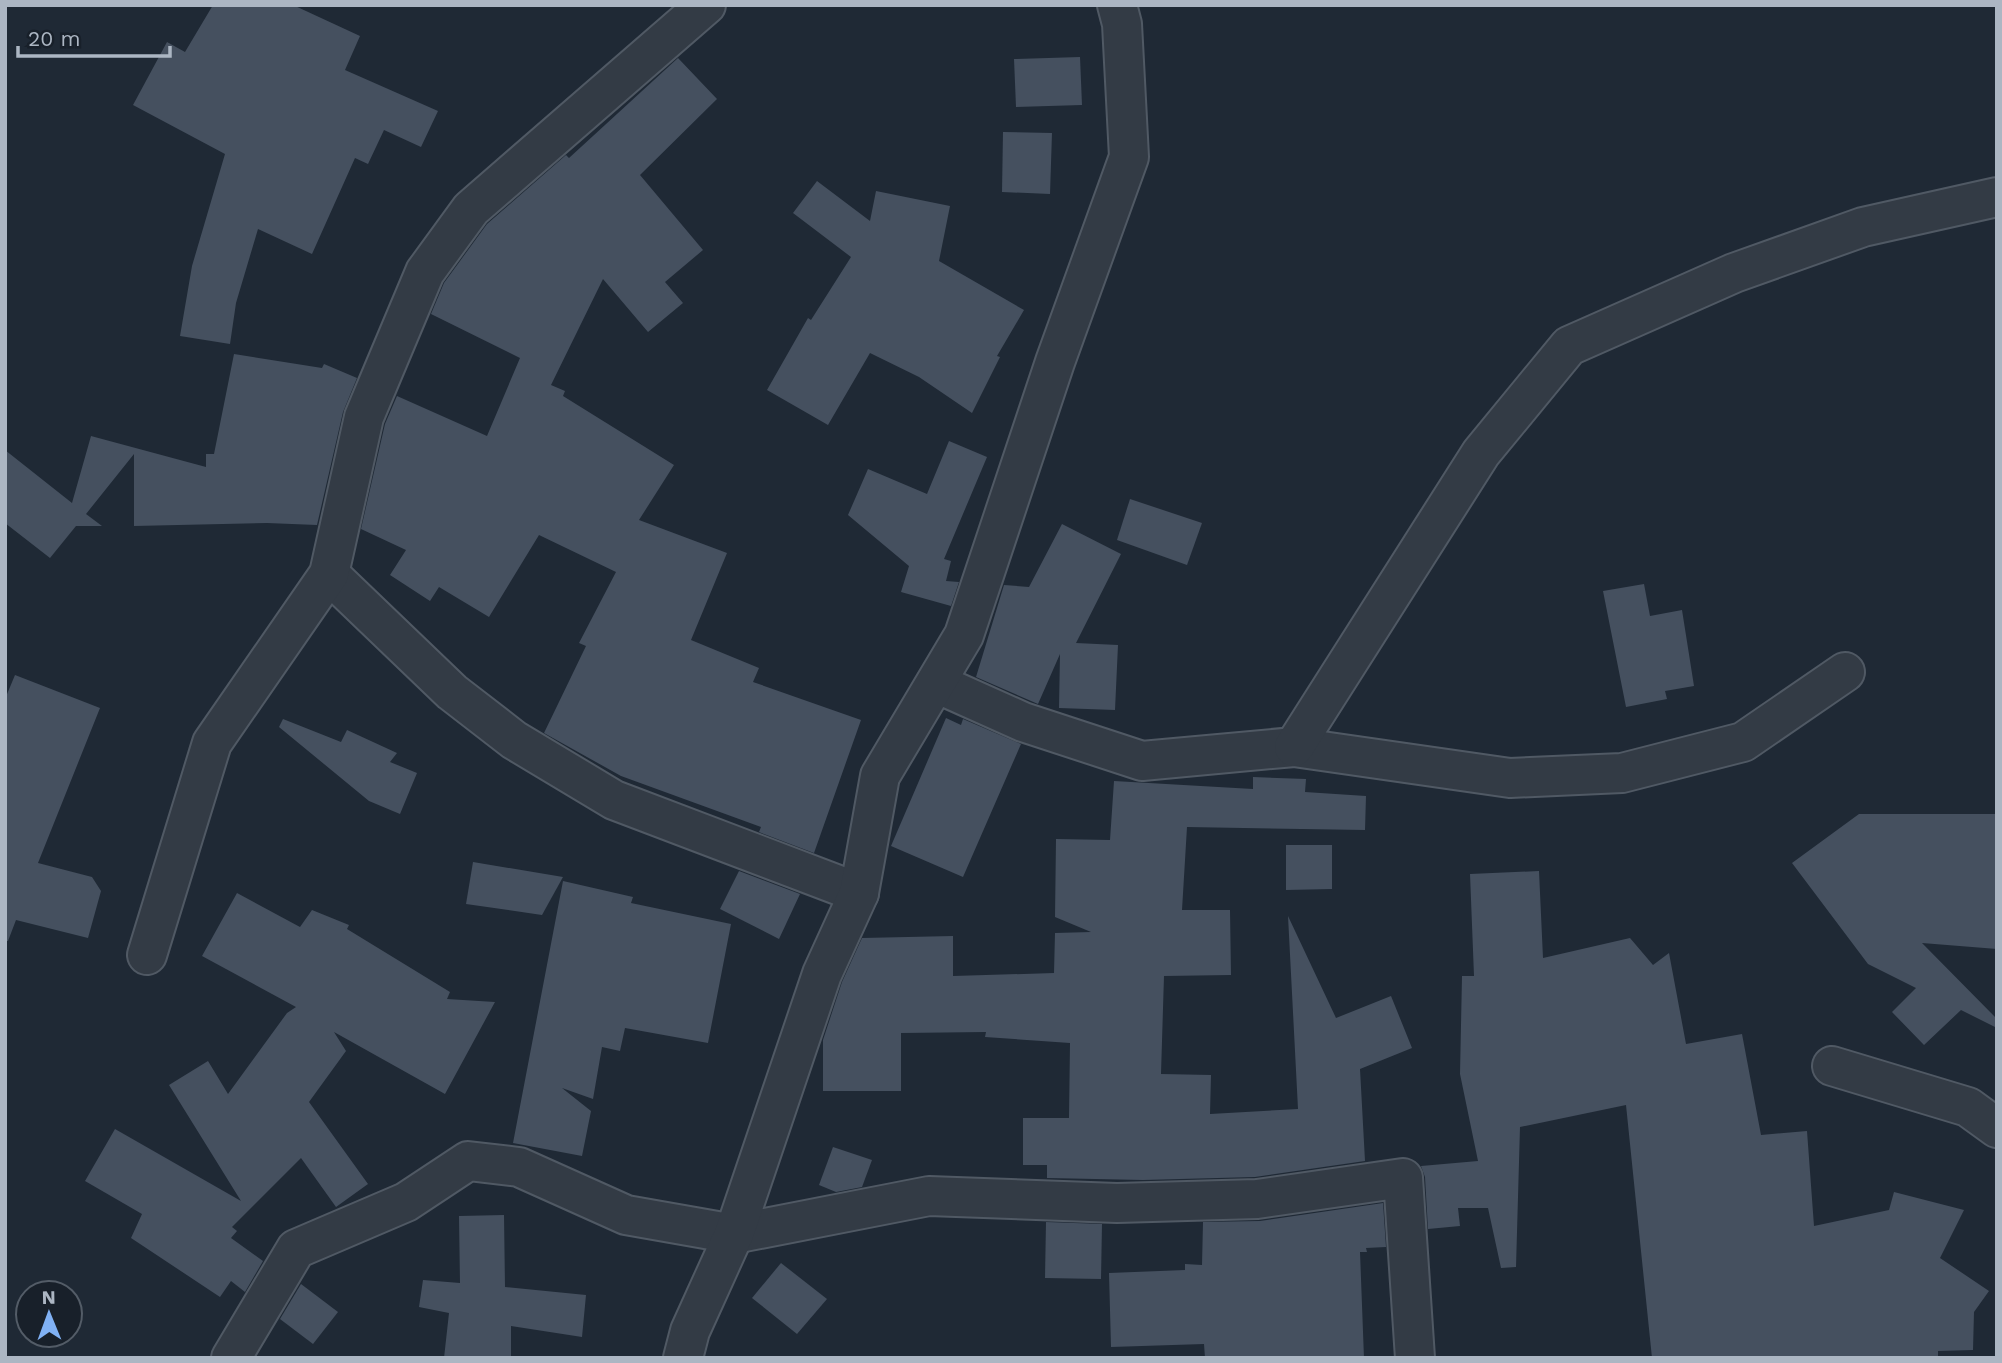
<svg xmlns="http://www.w3.org/2000/svg" width="2002" height="1363" font-family="'Work Sans',sans-serif">
<rect width="100%" height="100%" fill="#1f2935"/>
<!-- building -->
<g fill="#45505f">
<polygon points="213,5 293,5 360,36 345,70 438,111 421,147 384,130 368,164 355,158 312,254 258,229 236,303 230,344 180,336 192,266 225,154 133,105 167,42 185,52"/>
<polygon points="1080,57 1082,105 1016,107 1014,59"/>
<polygon points="678,58 717,99 640,175 703,250 665,282 683,303 648,332 603,279 551,385 565,391 563,396 674,465 639,520 727,553 691,640 759,668 753,682 861,720 814,853 759,832 761,827 621,776 544,733 586,646 579,643 616,572 539,535 489,617 439,587 430,601 390,575 406,550 361,529 385,424 397,396 487,436 520,358 431,314 444,283 487,224 566,155 569,158"/>
<polygon points="1003,132 1052,133 1050,194 1002,192"/>
<polygon points="817,181 870,221 876,191 950,206 939,261 1024,310 997,356 1000,357 972,413 919,377 870,353 828,425 767,390 808,318 811,320 851,257 793,213"/>
<polygon points="234,354 322,368 324,364 357,378 343,412 317,525 267,523 134,526 134,454 86,514 102,526 76,526 50,558 5,523 5,450 72,503 91,436 206,467 206,454 214,454"/>
<polygon points="949,441 987,457 944,559 951,561 946,581 959,582 951,606 901,592 909,566 848,515 868,469 927,494"/>
<polygon points="1130,499 1202,523 1187,565 1117,540"/>
<polygon points="1062,524 1121,554 1076,643 1118,645 1115,710 1059,708 1060,654 1038,704 976,677 1004,585 1029,587"/>
<polygon points="1644,584 1650,616 1682,610 1694,686 1665,691 1667,699 1626,707 1603,591"/>
<polygon points="15,675 100,708 38,863 92,877 101,891 88,938 16,920 8,941 5,941 5,699"/>
<polygon points="946,718 961,725 963,719 1021,744 963,877 891,846"/>
<polygon points="283,719 341,742 347,730 397,753 390,762 417,773 400,814 369,801 279,727"/>
<polygon points="1253,777 1306,779 1305,792 1366,796 1365,830 1187,827 1182,910 1230,910 1231,975 1164,976 1161,1074 1211,1075 1210,1114 1298,1109 1288,916 1336,1018 1391,996 1412,1048 1360,1069 1365,1161 1255,1177 1143,1180 1047,1178 1047,1165 1023,1165 1023,1118 1069,1118 1070,1043 985,1037 986,1032 901,1033 901,1091 823,1091 823,1040 842,982 862,938 953,936 953,976 1054,973 1055,933 1091,932 1055,917 1056,839 1110,840 1114,781 1253,789"/>
<polygon points="1859,814 1997,814 1997,949 1922,943 1997,1019 1995,1027 1961,1010 1924,1045 1892,1012 1916,988 1868,964 1792,863"/>
<polygon points="1286,845 1332,845 1332,889 1286,890"/>
<polygon points="473,862 563,877 542,915 466,904"/>
<polygon points="739,871 800,894 779,939 720,909"/>
<polygon points="1539,871 1543,958 1630,938 1653,965 1669,953 1686,1044 1742,1034 1761,1135 1807,1131 1814,1226 1889,1210 1894,1192 1964,1210 1940,1258 1989,1291 1974,1312 1973,1350 1938,1351 1938,1358 1652,1358 1626,1105 1520,1127 1516,1267 1501,1268 1488,1208 1458,1208 1460,1226 1428,1229 1425,1177 1421,1166 1478,1161 1460,1074 1462,976 1474,976 1470,874"/>
<polygon points="563,881 633,897 631,903 731,924 708,1043 625,1028 620,1051 602,1047 593,1099 562,1088 591,1111 582,1156 513,1143"/>
<polygon points="237,893 300,927 312,910 349,925 347,929 450,992 447,999 495,1002 445,1094 334,1032 346,1051 309,1102 368,1184 336,1207 301,1158 232,1227 237,1231 231,1238 263,1261 245,1292 231,1281 220,1297 131,1238 142,1214 85,1181 115,1129 241,1201 169,1085 208,1061 228,1094 287,1013 296,1007 202,956"/>
<polygon points="833,1147 872,1160 862,1187 836,1192 819,1185"/>
<polygon points="1383,1203 1386,1247 1366,1248 1367,1252 1360,1252 1364,1358 1205,1358 1204,1344 1111,1347 1109,1273 1185,1270 1185,1264 1202,1265 1203,1222 1260,1221"/>
<polygon points="504,1215 505,1287 586,1295 582,1337 511,1326 511,1358 444,1358 449,1313 419,1307 423,1280 460,1283 459,1216"/>
<polygon points="1046,1222 1102,1224 1101,1279 1045,1278"/>
<polygon points="781,1263 827,1299 797,1334 752,1298"/>
<polygon points="301,1284 338,1312 313,1344 280,1319"/>
</g>
<g fill="none" stroke-linecap="round" stroke-linejoin="round">
<defs>
<g id="street">
<polyline points="329,574 452,692 514,740 614,800 859,893"/>
<polyline points="936,683 1023,722 1142,761 1294,747 1510,778 1622,773 1743,742 1845,672"/>
<polyline points="1294,747 1481,453 1569,346 1734,273 1863,227 1997,197"/>
<polyline points="147,955 212,743 329,574 364,417 425,272 471,209 706,5"/>
<polyline points="1832,1066 1968,1107 1997,1128"/>
<polyline points="231,1358 296,1249 406,1202 468,1161 519,1167 626,1215 734,1234 929,1196 1117,1203 1257,1199 1403,1178 1415,1358"/>
<polyline points="683,1358 690,1331 734,1234 822,974 859,893 880,776 964,635 1055,362 1129,157 1122,24 1117,5"/>
</g>
</defs>
<!-- street casing -->
<use href="#street" stroke="#505964" stroke-width="42"/>
<!-- street -->
<use href="#street" stroke="#333b45" stroke-width="38"/>
</g>
<!-- border -->
<rect width="2002" height="1363" fill="none" stroke="#acb6c3" stroke-width="14"/>
<!-- north arrow -->
<g transform="translate(49 1314) rotate(359)"><circle r="33" fill="#18202a" stroke="#535c67" stroke-width="2"/>
<path d="M0-5L12 26L0 18L-12 26Z" fill="#80b1f4"/>
<text y="-10" font-size="19" font-weight="bold" text-anchor="middle" fill="#acb6c3">N</text>
</g>
<!-- scale -->
<path d="M18 46v10h152v-10" fill="none" stroke="#acb6c3" stroke-width="3.5"/>
<text x="28" y="46" font-size="21" fill="#acb6c3" stroke="#18202a" stroke-width="5" paint-order="stroke">20 m</text>
</svg>
